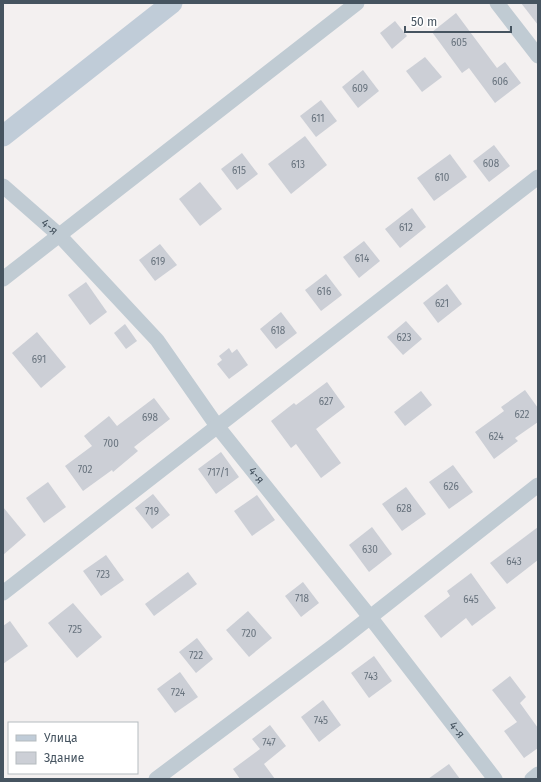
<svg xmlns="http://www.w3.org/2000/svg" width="541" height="782" font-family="'Fira Sans',sans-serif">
<rect width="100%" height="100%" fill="#f3f0f0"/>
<!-- building -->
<g fill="#cccfd6">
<polygon points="521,3 538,3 538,25"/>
<polygon points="456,13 497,68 505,62 521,83 495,103 469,68 462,73 432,32"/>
<polygon points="395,21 407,36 392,49 380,33"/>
<polygon points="425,57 442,77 422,92 406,71"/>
<polygon points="363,70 379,91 358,108 342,87"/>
<polygon points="321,100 337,121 316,137 300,116"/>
<polygon points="305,136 327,165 291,194 268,164"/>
<polygon points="494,145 510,166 489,182 473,161"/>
<polygon points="242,153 258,174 237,190 221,169"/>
<polygon points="450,154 467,177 434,201 417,178"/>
<polygon points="200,182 222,209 200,226 179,199"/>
<polygon points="412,208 426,227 400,248 385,229"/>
<polygon points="364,241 380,261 359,278 343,257"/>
<polygon points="160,244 177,265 155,281 139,260"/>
<polygon points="326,274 342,295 321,311 305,290"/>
<polygon points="86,282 107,312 90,325 68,295"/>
<polygon points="447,284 462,304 438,323 423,303"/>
<polygon points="281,312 297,333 276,349 260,329"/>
<polygon points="406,321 422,339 403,355 387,337"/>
<polygon points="125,324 137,341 126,349 114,333"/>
<polygon points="37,332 66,367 41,388 12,353"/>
<polygon points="229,348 232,353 237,349 248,365 229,379 217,364 222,360 219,356"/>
<polygon points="327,382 345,407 316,429 341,463 321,478 296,444 291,448 271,421 294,403 296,405"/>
<polygon points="525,390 538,408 538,422 515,438 518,441 494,459 475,432 504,411 501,407"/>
<polygon points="421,391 432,405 405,426 394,412"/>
<polygon points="154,398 170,419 134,447 138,451 113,472 112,470 83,491 65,466 92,446 84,436 109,416 117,426"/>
<polygon points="221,452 239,477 216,494 198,469"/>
<polygon points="453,465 473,492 449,509 429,482"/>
<polygon points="48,482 66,507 44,523 26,498"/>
<polygon points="406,487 426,514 402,531 382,504"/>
<polygon points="153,494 170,515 152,529 135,508"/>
<polygon points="257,495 275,520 252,536 234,511"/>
<polygon points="3,507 26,535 3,555"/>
<polygon points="372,527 392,554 369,572 349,545"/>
<polygon points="538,527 538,560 507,584 490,563"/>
<polygon points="106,555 124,580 101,596 83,571"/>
<polygon points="188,572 197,584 154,616 145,604"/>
<polygon points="471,573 496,608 472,626 466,618 441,638 424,616 450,596 447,591"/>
<polygon points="303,582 319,603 301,617 285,596"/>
<polygon points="73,603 102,637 77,658 48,623"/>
<polygon points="248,611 272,638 249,657 226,630"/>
<polygon points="10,621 28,646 3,664 3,626"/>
<polygon points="197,638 213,659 196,673 179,652"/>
<polygon points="374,656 392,681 369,698 351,673"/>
<polygon points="180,672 198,697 175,713 157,689"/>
<polygon points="510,676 526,697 520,703 538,728 538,748 524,758 504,731 517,722 492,690"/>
<polygon points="323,700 341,725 319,742 301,717"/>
<polygon points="270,725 286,746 264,764 275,779 240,779 233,769 260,749 252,739"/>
<polygon points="449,764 460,779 428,779"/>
</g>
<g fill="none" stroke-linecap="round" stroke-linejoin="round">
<!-- minor -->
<g stroke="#c0cbd3" stroke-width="15">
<polyline points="497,3 538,56"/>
<path id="s1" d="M3 186 59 235 157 340 217 426 370 617 495 779"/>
<polyline points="3,279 357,3"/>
<polyline points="3,593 538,177"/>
<polyline points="156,779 336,644 538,485"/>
<polyline points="532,779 538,774"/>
</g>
<!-- secondary -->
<polyline stroke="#c0ccd8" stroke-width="21" points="3,136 172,3"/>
</g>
<g text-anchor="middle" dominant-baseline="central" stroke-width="3.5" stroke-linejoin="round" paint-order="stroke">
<!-- number labels -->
<g font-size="10" fill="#68737e">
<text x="459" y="43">605</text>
<text x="500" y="82">606</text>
<text x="360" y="89">609</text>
<text x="318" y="119">611</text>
<text x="491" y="164">608</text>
<text x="298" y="165">613</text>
<text x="239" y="171">615</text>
<text x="442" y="178">610</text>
<text x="406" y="228">612</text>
<text x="362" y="259">614</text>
<text x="158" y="262">619</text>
<text x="324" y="292">616</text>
<text x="442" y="304">621</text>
<text x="278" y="331">618</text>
<text x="404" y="338">623</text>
<text x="39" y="360">691</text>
<text x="326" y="402">627</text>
<text x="522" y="415">622</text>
<text x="150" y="418">698</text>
<text x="496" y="437">624</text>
<text x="111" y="444">700</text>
<text x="85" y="470">702</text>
<text x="218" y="473">717/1</text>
<text x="451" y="487">626</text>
<text x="404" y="509">628</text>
<text x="152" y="512">719</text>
<text x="370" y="550">630</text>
<text x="514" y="562">643</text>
<text x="103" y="575">723</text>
<text x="302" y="599">718</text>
<text x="471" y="600">645</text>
<text x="75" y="630">725</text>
<text x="249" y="634">720</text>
<text x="196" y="656">722</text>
<text x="371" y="677">743</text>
<text x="178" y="693">724</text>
<text x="321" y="721">745</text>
<text x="269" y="743">747</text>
</g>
<!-- street labels -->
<g font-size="12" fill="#465460" stroke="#fff">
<text stroke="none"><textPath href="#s1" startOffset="62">4-я</textPath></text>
<text stroke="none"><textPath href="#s1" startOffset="386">4-я</textPath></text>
<text stroke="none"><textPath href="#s1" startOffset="710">4-я</textPath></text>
</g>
</g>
<!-- border -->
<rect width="541" height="782" fill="none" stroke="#465460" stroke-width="8"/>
<!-- legend -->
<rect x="8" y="722" width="130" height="52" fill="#ffffff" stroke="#b5bbbf"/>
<rect x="16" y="735" width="20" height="6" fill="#c0ccd8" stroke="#b5bbbf"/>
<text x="44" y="742" font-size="12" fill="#465460">Улица</text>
<rect x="16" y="752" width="20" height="12" fill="#cccfd6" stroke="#b5bbbf"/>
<text x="44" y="762" font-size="12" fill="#465460">Здание</text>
<!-- scale -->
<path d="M405 26v6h106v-6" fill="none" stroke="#465460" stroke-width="2"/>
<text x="411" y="26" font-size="12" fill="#465460" stroke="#ffffff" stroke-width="3" paint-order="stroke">50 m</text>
</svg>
